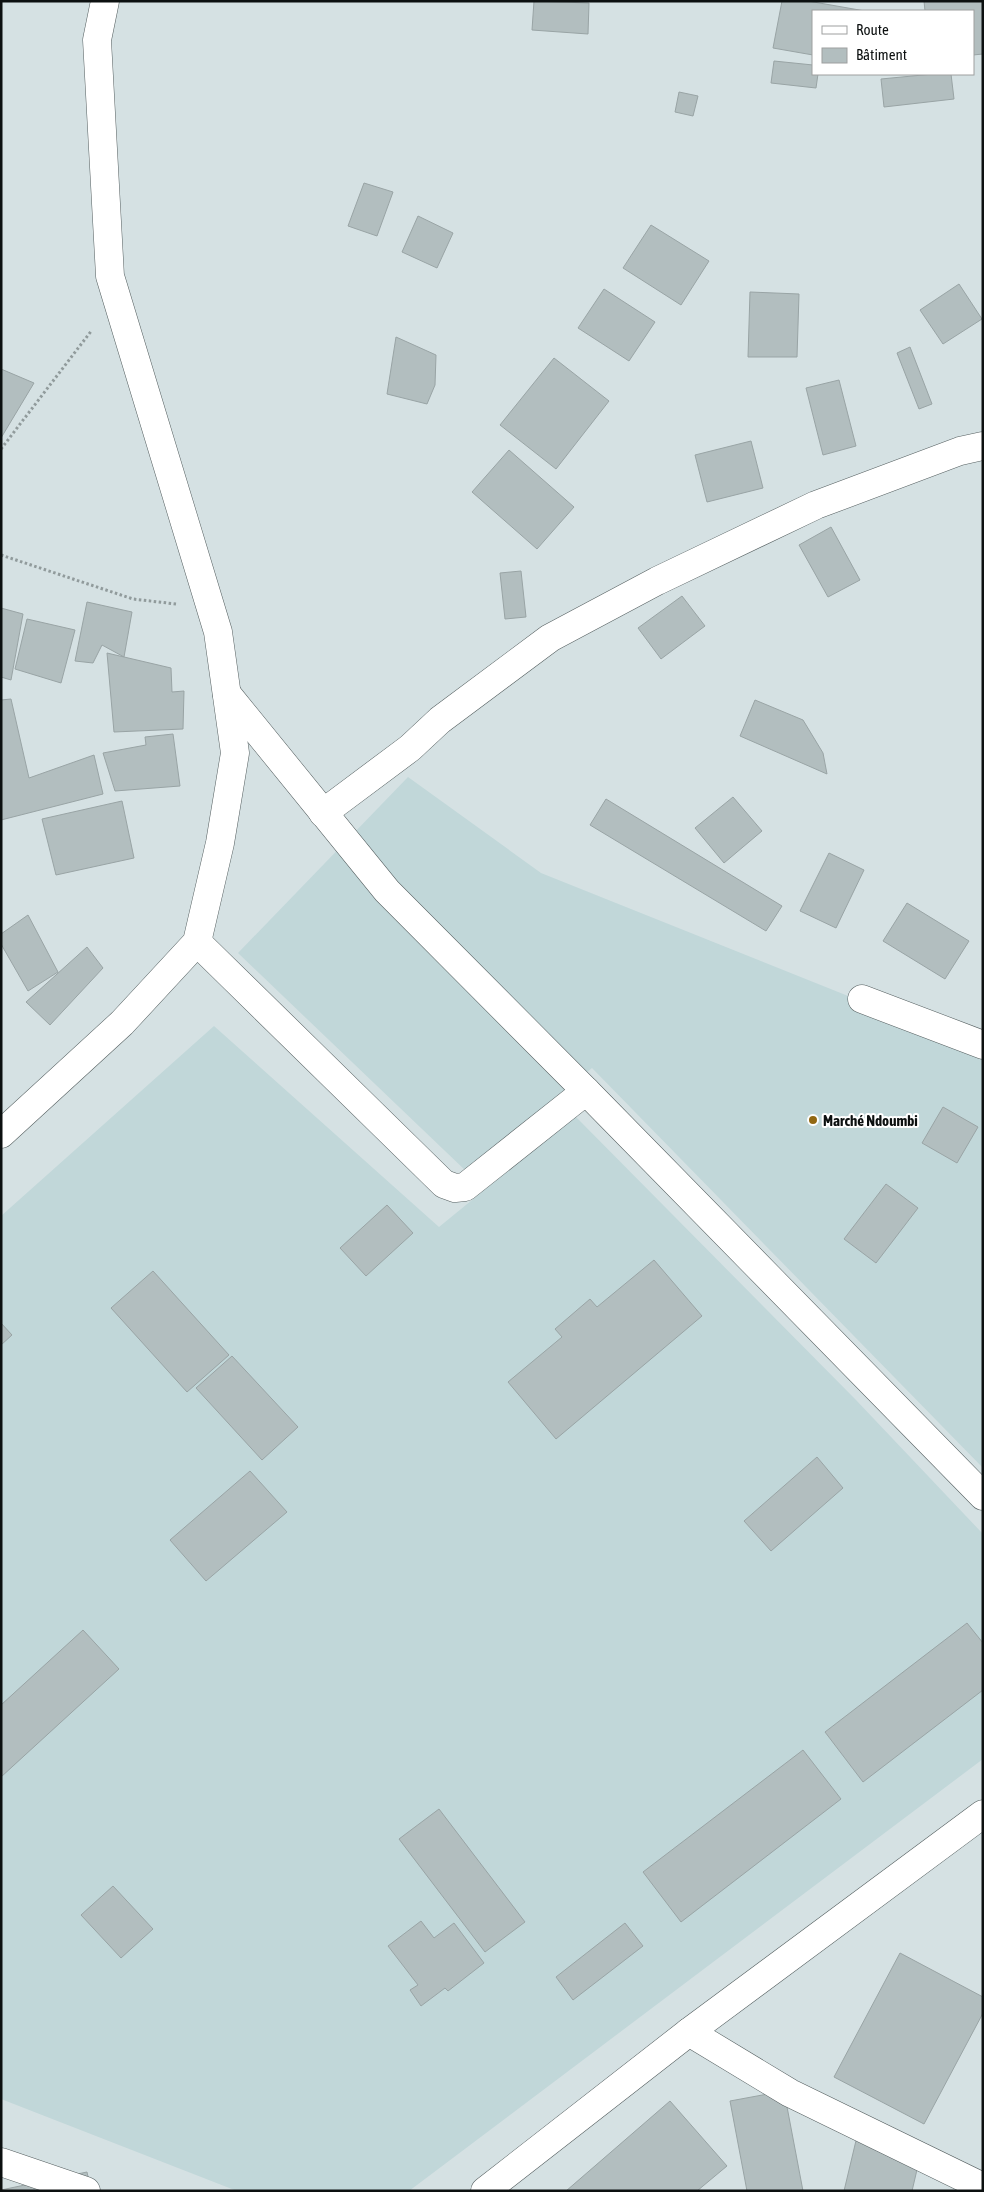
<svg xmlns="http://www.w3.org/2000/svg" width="984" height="2192" font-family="'Asap Condensed',sans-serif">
<rect width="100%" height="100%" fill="#d5e1e3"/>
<!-- built -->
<g fill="#c1d7d9">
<polygon points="408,777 541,873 983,1050 983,1468 592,1068 467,1172 238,953"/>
<polygon points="214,1026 439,1227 575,1116 856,1400 983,1534 983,1759 409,2191 237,2191 1,2099 1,1216"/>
</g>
<!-- building -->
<g fill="#b2bebf" stroke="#99a4a5">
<polygon points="534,1 589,3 588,34 532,30"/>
<polygon points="782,1 808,1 865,11 813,11 813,55 773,48"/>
<polygon points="924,1 983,1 983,54 973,55 973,11 925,11"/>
<polygon points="774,61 813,65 813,74 818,74 816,88 771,83"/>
<polygon points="933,74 951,74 954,99 884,107 881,79"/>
<polygon points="679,92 698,96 693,116 675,112"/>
<polygon points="364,183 393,192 377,236 348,226"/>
<polygon points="418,216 453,233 437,268 402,252"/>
<polygon points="651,225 709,261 681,305 623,268"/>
<polygon points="959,284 982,319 943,344 920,310"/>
<polygon points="604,289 655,322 629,361 578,328"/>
<polygon points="750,292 799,294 797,357 748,357"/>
<polygon points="396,337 436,355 435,385 427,404 387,394"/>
<polygon points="910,347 932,404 919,409 897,353"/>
<polygon points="554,358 609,401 556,469 500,425"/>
<polygon points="1,369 34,383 1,438"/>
<polygon points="839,380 856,446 823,455 806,388"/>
<polygon points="751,441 763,488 707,502 695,455"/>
<polygon points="509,450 574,507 537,549 472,492"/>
<polygon points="831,527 860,580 828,597 799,545"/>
<polygon points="521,571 526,617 505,619 500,573"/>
<polygon points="682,596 705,626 661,659 638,628"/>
<polygon points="87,602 132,612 124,657 102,645 93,663 75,661"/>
<polygon points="1,608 23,614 11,680 1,677"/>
<polygon points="27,619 75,630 61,683 15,669"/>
<polygon points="107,653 171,668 172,692 184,691 183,729 114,732"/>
<polygon points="11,699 29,778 94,755 103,794 1,820 1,700"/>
<polygon points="755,700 803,720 823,753 827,774 740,736"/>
<polygon points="173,734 180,786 115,791 103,753 146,745 145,737"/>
<polygon points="733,797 762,831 724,863 695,828"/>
<polygon points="606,799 782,906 766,931 590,825"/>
<polygon points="122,801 134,858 56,875 42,819"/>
<polygon points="829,853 864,870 836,928 800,911"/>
<polygon points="907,903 969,941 945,979 883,941"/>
<polygon points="28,915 58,972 28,991 1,944 1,934"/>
<polygon points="87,947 103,968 50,1025 26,1002"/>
<polygon points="943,1107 978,1127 957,1163 922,1143"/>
<polygon points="886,1184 918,1208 876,1263 844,1239"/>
<polygon points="387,1205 413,1233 366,1276 340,1248"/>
<polygon points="654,1260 702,1316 556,1439 508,1382 562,1337 555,1329 590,1299 597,1307"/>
<polygon points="153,1271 229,1355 187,1392 111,1308"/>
<polygon points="1,1323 12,1335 1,1345"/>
<polygon points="232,1356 298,1427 262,1460 196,1388"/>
<polygon points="817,1457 843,1488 771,1551 744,1521"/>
<polygon points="250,1471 287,1512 206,1581 170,1540"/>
<polygon points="967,1623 983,1643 983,1690 863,1782 825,1732"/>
<polygon points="83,1630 119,1669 1,1777 1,1705"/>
<polygon points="803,1750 841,1799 681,1922 643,1872"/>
<polygon points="439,1809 525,1922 485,1952 399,1839"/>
<polygon points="113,1886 153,1929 121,1958 81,1915"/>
<polygon points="421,1921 434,1938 454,1923 484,1963 448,1991 445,1988 421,2006 410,1990 418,1985 388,1946"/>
<polygon points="625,1923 643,1946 573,2000 556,1977"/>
<polygon points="900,1953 983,1997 983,2013 924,2124 834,2077"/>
<polygon points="784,2091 803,2191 747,2191 730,2101"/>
<polygon points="670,2101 727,2166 697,2191 566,2191"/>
<polygon points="859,2128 923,2144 912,2191 844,2191"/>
<polygon points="87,2172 91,2191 1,2191 1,2190"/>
</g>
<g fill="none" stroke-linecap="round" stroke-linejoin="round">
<defs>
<g id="minor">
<polyline points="227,694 387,891 586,1091"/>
<polyline points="323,813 410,748 440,720 550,638 657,581 816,505 960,451 983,446"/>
<polyline points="197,942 444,1184 455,1188 465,1187 586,1091 983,1496"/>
<polyline points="862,999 983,1045"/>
<polyline points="1,1134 122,1023 197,942 220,843 235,753 218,632 110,276 97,40 105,1"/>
<polyline points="689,2032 790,2093 983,2187"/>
<polyline points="1,2162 86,2191"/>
<polyline points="485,2191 689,2032 983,1814"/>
</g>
</defs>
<!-- minor casing -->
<use href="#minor" stroke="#555f60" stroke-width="29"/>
<!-- path -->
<g stroke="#919b9c" stroke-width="3" stroke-dasharray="2.5 2.5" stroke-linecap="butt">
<polyline points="1,449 92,330"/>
<polyline points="1,555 133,599 176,604"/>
</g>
<!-- minor -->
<use href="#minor" stroke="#fff" stroke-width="28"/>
</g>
<!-- markers -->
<circle fill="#926812" stroke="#fff" stroke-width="2" cx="813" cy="1120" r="5"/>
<g text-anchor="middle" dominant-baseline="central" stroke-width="4" stroke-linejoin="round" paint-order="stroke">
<!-- poi labels -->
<g font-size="15" font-weight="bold" fill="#0c1010" stroke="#fff" text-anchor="start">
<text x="823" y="1120">Marché Ndoumbi</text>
</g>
</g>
<!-- border -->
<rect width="984" height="2192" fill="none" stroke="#0c1010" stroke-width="5"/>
<!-- legend -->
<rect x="812" y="10" width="162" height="65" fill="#ffffff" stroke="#9e9f9f"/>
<rect x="822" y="26" width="25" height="8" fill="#ffffff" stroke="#9e9f9f"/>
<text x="856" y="35" font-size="15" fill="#0c1010">Route</text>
<rect x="822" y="48" width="25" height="15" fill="#b2bebf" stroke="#9e9f9f"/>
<text x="856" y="60" font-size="15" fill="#0c1010">Bâtiment</text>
</svg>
